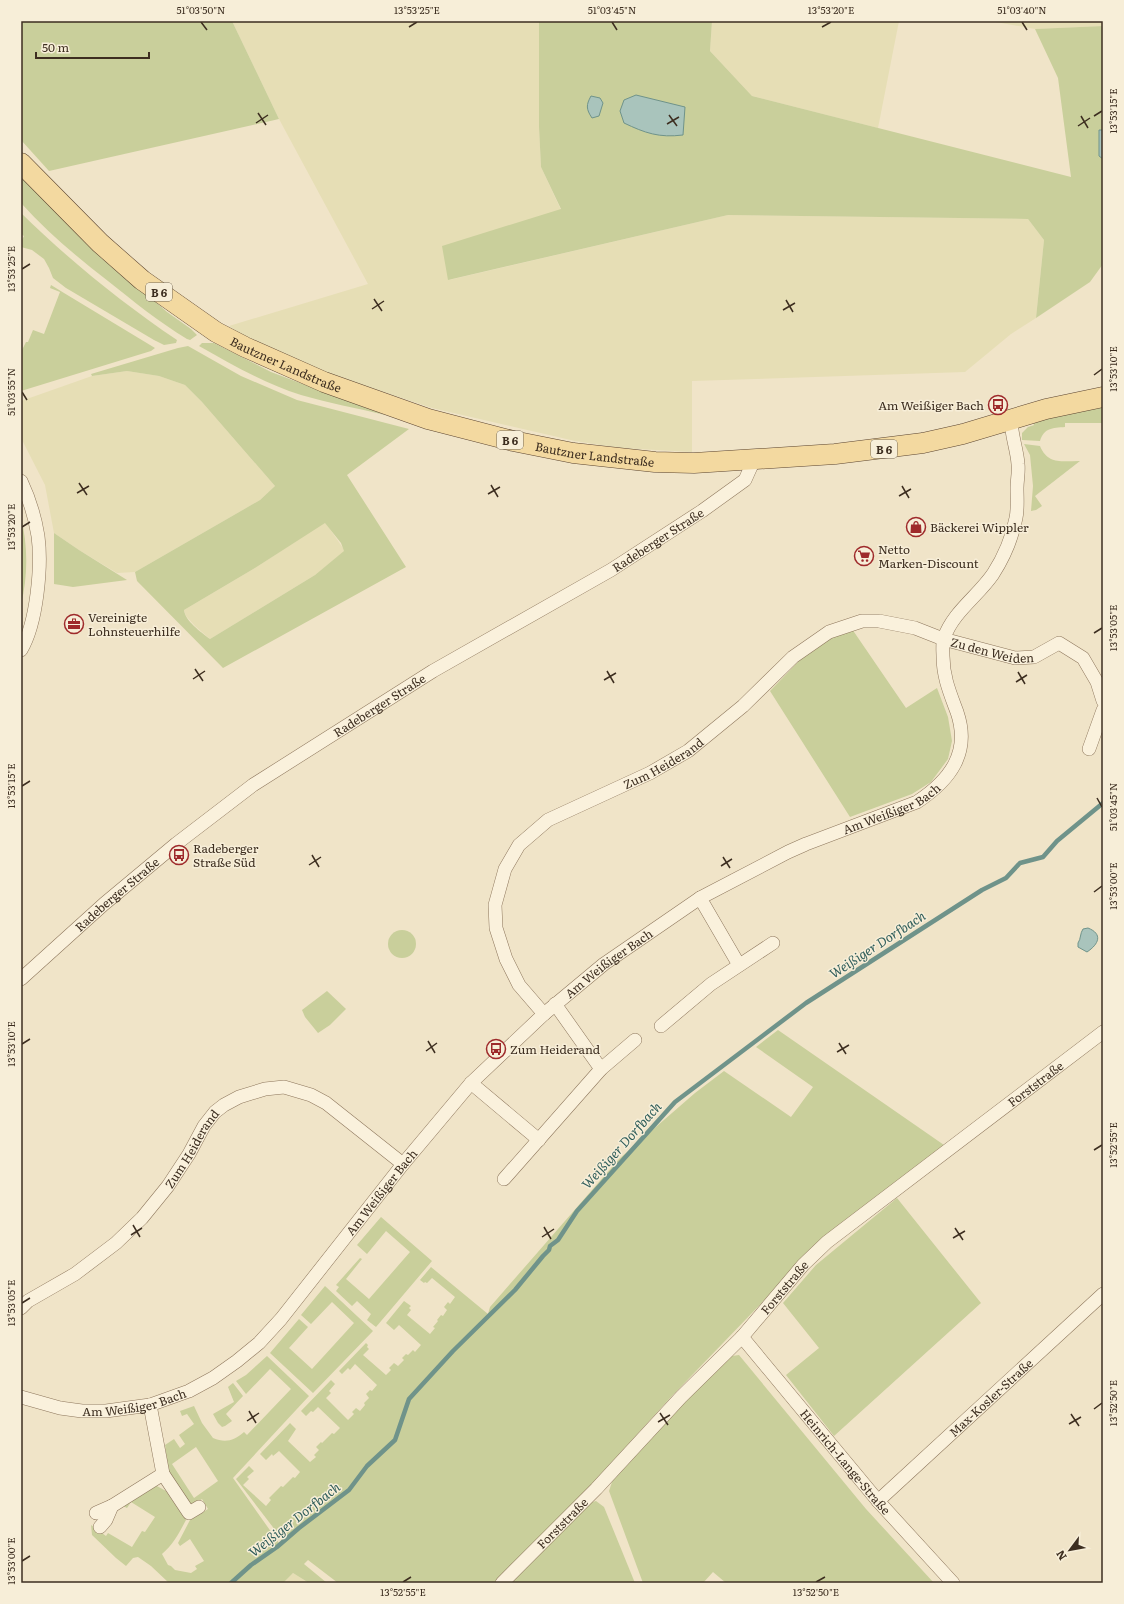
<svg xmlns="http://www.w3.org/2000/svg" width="1124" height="1604" font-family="Literata,serif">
<rect width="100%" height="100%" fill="#f0e4c8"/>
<!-- farmland -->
<g fill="#e6deb5">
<polygon points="232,21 539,21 539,127 541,167 561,210 449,280 728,215 1028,219 1044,240 1036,318 1011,334 965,372 692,381 692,452 620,448 575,441 432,408 329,374 248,339 229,326 368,284 279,119"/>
<polygon points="712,21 899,21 878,128 752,96 710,51"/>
<polygon points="990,21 1103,21 1103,26 1035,29"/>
<polygon points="127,371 159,376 185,385 202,402 275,486 260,500 135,572 117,573 79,550 54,533 45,485 21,438 21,401 92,376"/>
<polygon points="325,522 345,551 315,575 210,639 195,626 186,616 184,610 255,568"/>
<polygon points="293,1573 309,1583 283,1583"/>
</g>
<!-- green -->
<g fill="#c9cf9b" fill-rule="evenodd">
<polygon points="21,21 232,21 279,119 49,171 21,140"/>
<polygon points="539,21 712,21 710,51 752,96 1071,177 1058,78 1035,29 1103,26 1103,130 1099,130 1099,156 1103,159 1103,264 1090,282 1036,318 1044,240 1028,219 728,215 448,280 442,246 561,209 541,167 539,127"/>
<path d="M21 175 90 244 167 312 191 329 197 335 190 340 187 339C159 322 133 301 108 281 77 257 47 232 21 203Z"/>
<path d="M21 213C69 260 122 303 177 340L176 343 164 345 154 340 66 288 53 278 49 268 44 259 32 250 21 247V242L24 236 21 234Z"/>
<polygon points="51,285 64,293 155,348 151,351 21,391 21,352 26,342 28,342 33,330 44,334 60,292 50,288"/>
<path d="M202 343H214L271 372 385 415C357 408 328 403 301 395 265 384 231 364 199 346Z"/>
<path d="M188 346 241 376 297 400 409 429 347 475 406 567 223 668 137 581 135 572 260 500 275 486 202 402 185 385 159 376 127 371 92 376 91 374 178 348ZM325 523 341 543 344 551 315 575 210 639C201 632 185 621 184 610L255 568Z"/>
<path d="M1103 405V423H1065V427C1052 428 1044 428 1040 441L1022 440V433L1028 427 1034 425 1033 422Z"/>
<path d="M1024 444 1040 446C1048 465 1062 461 1080 461L1035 496 1042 506 1036 510 1031 511 1033 486 1030 455Z"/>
<path d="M21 518C28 545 28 577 21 604Z"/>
<polygon points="54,533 79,550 127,580 73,587 54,584"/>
<polygon points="852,629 906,708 937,688 948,717 952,741 948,759 931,782 912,794 850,817 770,691 801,659 824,641"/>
<circle cx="402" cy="944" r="14"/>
<polygon points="327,991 346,1009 330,1025 318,1033 305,1017 302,1010"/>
<path d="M778 1030 944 1145 832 1230 670 1398 595 1481 494 1583H338L308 1560 304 1564 327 1583H309L293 1573 283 1583H169L151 1566 138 1557 133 1558 126 1566 116 1558 92 1535 91 1525 106 1536 108 1533 132 1547 142 1531 145 1532 155 1517 131 1502 127 1508 121 1505 155 1485 166 1491 186 1520C179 1533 173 1545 162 1554L168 1565 171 1566 175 1570 191 1573 197 1569 195 1566 204 1561 190 1539 180 1546 178 1543 190 1520 208 1509 202 1499 190 1507 169 1475 165 1445 174 1439 180 1448 185 1444 179 1435 194 1424 187 1414 182 1416 180 1411 194 1406 202 1423 213 1438C225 1443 234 1441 244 1432L247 1435 291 1389 270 1369 246 1394 236 1381 246 1375 267 1356 309 1396 233 1478 279 1543 282 1539 236 1479 249 1466 254 1471 247 1477 249 1479 243 1485 266 1506 271 1500 269 1498 281 1486 283 1487 293 1477 295 1478 300 1472 279 1451 273 1456 272 1454 266 1460 260 1454 290 1423 296 1429 288 1441 310 1462 316 1457 314 1455 319 1450 316 1447 321 1442 322 1443 332 1433 334 1434 340 1428 318 1407 313 1412 311 1411 306 1416 301 1411 331 1380 335 1384 329 1391 331 1393 326 1398 348 1420 354 1414 352 1412 356 1408 360 1411 365 1405 364 1403 369 1398 366 1394 370 1390 372 1391 377 1385 355 1364 350 1370 348 1368 342 1374 339 1371 366 1343 368 1345 367 1347 369 1349 363 1355 386 1375 391 1370 389 1368 394 1363 398 1366 404 1360 402 1358 406 1354 408 1355 413 1350 415 1352 421 1345 399 1325 394 1330 386 1323 404 1301 411 1306 409 1308 411 1310 407 1315 430 1334 435 1328 433 1327 438 1321 437 1320 441 1315 443 1316 447 1310 444 1307 448 1302 450 1304 455 1297 432 1278 427 1283 425 1282 424 1283 420 1280 431 1267 488 1314 490 1307 619 1159 695 1093 724 1071 791 1117 813 1087 756 1047ZM196 1447 218 1481 194 1498 172 1464Z"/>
<polygon points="897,1198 981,1303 834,1436 786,1375 819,1348 783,1303 816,1265"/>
<polygon points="381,1217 432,1261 376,1327 367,1320 371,1314 357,1301 352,1306 336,1291 339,1287 336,1285 360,1258 362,1259 346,1279 369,1299 410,1252 386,1231 367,1254 357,1245"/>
<polygon points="325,1286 373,1331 313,1393 270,1353 299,1319 308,1327 289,1348 312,1369 354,1323 332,1302 311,1324 301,1315"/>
<polygon points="739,1355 866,1509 934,1583 726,1583 713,1572 703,1583 643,1583 609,1491 614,1476 697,1388 732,1356"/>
<polygon points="233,1383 243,1396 226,1414 232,1421 225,1426 222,1427 218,1423 213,1414 234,1402 228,1387"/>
<polygon points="596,1501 604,1507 635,1583 511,1583 589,1503"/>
</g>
<!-- water -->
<g fill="#a9c4bc" stroke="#6f938a">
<path d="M636 95 685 107 683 135C659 138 645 133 624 123L620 111 624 100Z"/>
<path d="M591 96 600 98 603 103 599 116 592 118C586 109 586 105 591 96Z"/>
<polygon points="1099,130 1103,130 1103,159 1099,156"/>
<path d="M1088 928C1103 934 1099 944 1087 952L1078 947V943C1081 939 1080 933 1083 929Z"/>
</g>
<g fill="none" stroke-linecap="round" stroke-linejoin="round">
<!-- stream -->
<polyline stroke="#6f938a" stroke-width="4.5" points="231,1583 251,1565 277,1547 299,1528 349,1490 367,1466 395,1440 409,1399 453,1351 515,1290 543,1256 549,1250 550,1246 558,1240 577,1211 675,1102 806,1003 982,890 1006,878 1020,863 1043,857 1057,841 1103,803"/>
<defs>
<g id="minor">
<path d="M21 481C29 498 35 517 38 536 42 566 37 623 21 650"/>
<polyline points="1089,749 1103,710"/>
<polyline points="700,898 739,965"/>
<path id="s1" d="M21 979 104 904 176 844 253 785 433 671 611 570 702 511 745 480 754 460"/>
<polyline points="555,1004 601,1069"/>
<path id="s2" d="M544 1014 519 985 506 959 496 928 495 905 505 869 519 845 548 820 650 773 688 751 743 706 793 657 829 632 862 621H879L915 628 943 639 1015 658 1034 657 1059 643 1083 658 1097 682 1103 701"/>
<polyline points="661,1026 711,984 773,943"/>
<polyline points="471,1083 539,1140"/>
<polyline points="504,1179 601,1069 635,1040"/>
<path id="s3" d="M21 1308 28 1301 75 1274 116 1243 142 1218 168 1186 189 1154 204 1126 215 1112 224 1105 239 1097 265 1089 284 1087 311 1095 326 1103 403 1164"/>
<path id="s4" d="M742 1337 878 1501 953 1583"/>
<path id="s5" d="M21 1397 60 1408 82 1411H106L150 1405 189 1391 213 1378 237 1361 259 1343 281 1319 403 1164 471 1083 544 1014 604 964 700 898 788 852 806 844 917 802C950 780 971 753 957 712 950 693 943 677 943 656 943 651 942 644 944 638 953 612 978 596 993 574 1004 557 1012 538 1016 518 1018 509 1017 498 1017 488 1017 480 1019 472 1018 464 1017 449 1011 435 1011 419"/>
<polyline points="150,1405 163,1474 189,1513 199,1507"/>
<path id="s6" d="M878 1501 1103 1294"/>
<polyline points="96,1513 112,1506"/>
<polyline points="100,1527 106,1520 112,1506 163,1474"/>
<path id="s7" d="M502 1583 596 1489 681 1397 742 1337 803 1265 827 1242 1103 1032"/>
</g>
<g id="primary">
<path id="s8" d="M21 163 100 243 142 280 216 332 245 347 324 382 428 419 513 441 573 453 655 462 694 463 835 454 923 443 963 434 1046 409 1103 397"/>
</g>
</defs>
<!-- minor casing -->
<use href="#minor" stroke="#8d765c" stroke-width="14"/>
<!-- primary casing -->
<use href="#primary" stroke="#5b4430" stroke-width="21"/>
<!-- minor -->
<use href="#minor" stroke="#faf1dc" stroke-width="13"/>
<!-- primary -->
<use href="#primary" stroke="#f3d9a0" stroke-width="20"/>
</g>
<!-- ticks -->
<path fill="none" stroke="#3d2e20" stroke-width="1.5" d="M201 22 207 30M612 22 617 30M1022 22 1027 30M409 27 417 22M822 27 831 22M258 113 266 125M669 115 677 126M1081 116 1088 128M1094 116 1102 111M256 123 268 115M667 124 679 117M1078 126 1090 118M22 269 30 264M374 299 382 311M786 300 793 312M372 309 384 301M783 310 795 303M1094 375 1102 369M22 392 27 400M79 483 87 495M491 485 498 497M902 486 909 498M77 493 89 486M488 494 500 487M899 496 911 489M22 527 30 522M1094 633 1102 628M195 669 203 681M607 671 614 683M1018 672 1025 684M193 679 205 671M604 680 616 673M1016 682 1027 675M22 786 30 781M1097 798 1102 807M312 855 319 867M723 857 730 868M309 865 321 857M721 866 732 859M1094 892 1102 886M428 1041 435 1053M839 1043 846 1054M22 1044 30 1039M426 1051 437 1043M837 1052 849 1045M1094 1150 1102 1145M133 1225 140 1237M544 1227 551 1239M955 1228 963 1240M131 1235 142 1228M542 1237 554 1229M953 1238 965 1231M22 1303 30 1298M1094 1409 1102 1403M249 1411 256 1423M660 1413 668 1425M1071 1414 1079 1426M247 1421 259 1413M658 1422 670 1415M1069 1424 1081 1417M22 1561 30 1556M403 1582 411 1577M816 1582 825 1577"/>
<!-- icons -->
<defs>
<symbol id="bus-ring" viewBox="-11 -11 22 22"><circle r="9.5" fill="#f7eed8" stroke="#9e2a2b" stroke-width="1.5"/><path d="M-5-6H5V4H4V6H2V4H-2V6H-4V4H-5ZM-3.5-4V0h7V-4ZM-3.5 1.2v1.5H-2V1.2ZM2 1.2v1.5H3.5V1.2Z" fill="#9e2a2b"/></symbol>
<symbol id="shop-ring" viewBox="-11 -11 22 22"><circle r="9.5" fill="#f7eed8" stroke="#9e2a2b" stroke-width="1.5"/><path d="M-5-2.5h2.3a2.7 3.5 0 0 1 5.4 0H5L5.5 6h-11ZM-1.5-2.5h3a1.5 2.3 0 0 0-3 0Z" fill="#9e2a2b"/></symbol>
<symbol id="supermarket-ring" viewBox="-11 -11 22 22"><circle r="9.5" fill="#f7eed8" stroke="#9e2a2b" stroke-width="1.5"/><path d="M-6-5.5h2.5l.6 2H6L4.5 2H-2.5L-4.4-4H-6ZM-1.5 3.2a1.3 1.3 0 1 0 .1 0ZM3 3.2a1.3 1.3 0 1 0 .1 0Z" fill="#9e2a2b"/></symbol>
<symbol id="office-ring" viewBox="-11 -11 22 22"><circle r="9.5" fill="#f7eed8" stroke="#9e2a2b" stroke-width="1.5"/><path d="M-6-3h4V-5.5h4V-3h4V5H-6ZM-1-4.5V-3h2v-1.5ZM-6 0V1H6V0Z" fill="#9e2a2b"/></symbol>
</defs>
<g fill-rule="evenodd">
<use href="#bus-ring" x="987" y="394" width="22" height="22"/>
<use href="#shop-ring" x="905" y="516" width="22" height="22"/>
<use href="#supermarket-ring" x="853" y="545" width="22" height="22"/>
<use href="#office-ring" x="63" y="613" width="22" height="22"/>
<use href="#bus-ring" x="168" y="844" width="22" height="22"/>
<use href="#bus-ring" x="485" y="1038" width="22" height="22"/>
</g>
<g text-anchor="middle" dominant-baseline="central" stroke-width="3" stroke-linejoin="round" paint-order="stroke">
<!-- shield labels -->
<g fill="#f7eed8" stroke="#756857" stroke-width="1">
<rect x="146" y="283" width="26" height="18" rx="3"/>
<rect x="497" y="431" width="26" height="18" rx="3"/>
<rect x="871" y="440" width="26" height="18" rx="3"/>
</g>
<g font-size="11" font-weight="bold" fill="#3d2e20">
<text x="159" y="292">B 6</text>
<text x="510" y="440">B 6</text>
<text x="884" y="449">B 6</text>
</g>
<!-- street labels -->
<g font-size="12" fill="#3d2e20" stroke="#f7eed8">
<text stroke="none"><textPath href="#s8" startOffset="336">Bautzner Landstraße</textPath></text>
<text stroke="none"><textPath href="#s8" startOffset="659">Bautzner Landstraße</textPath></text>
<text stroke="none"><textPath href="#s1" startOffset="776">Radeberger Straße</textPath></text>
<text stroke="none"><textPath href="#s2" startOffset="737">Zu den Weiden</textPath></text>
<text stroke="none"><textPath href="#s1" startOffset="452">Radeberger Straße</textPath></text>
<text stroke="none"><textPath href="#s2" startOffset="355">Zum Heiderand</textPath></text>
<text stroke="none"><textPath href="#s5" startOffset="1100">Am Weißiger Bach</textPath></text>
<text stroke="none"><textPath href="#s1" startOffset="128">Radeberger Straße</textPath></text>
<text stroke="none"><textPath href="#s5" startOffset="776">Am Weißiger Bach</textPath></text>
<text stroke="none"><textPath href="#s7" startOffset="733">Forststraße</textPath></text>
<text stroke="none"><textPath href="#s3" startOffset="237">Zum Heiderand</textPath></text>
<text stroke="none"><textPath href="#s5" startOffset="452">Am Weißiger Bach</textPath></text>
<text stroke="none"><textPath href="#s7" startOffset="409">Forststraße</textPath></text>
<text stroke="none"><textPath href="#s6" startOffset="153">Max-Kosler-Straße</textPath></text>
<text stroke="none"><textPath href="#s5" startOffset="116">Am Weißiger Bach</textPath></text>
<text stroke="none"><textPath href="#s4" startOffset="162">Heinrich-Lange-Straße</textPath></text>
<text stroke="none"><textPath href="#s7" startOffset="85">Forststraße</textPath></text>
</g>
<!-- poi labels -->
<g font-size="12" fill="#3d2e20" stroke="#f7eed8" text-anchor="start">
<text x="984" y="405" text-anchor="end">Am Weißiger Bach</text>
<text x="930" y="527">Bäckerei Wippler</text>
<text x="878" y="549">Netto<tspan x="878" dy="14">Marken-Discount</tspan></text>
<text x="88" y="617">Vereinigte<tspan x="88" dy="14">Lohnsteuerhilfe</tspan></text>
<text x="193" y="848">Radeberger<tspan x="193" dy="14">Straße Süd</tspan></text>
<text x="510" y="1049">Zum Heiderand</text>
</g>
<!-- water labels -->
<g font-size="13" font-style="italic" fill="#2f5d5a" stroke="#f7eed8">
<text transform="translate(877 944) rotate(-33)">Weißiger Dorfbach</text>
<text transform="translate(621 1145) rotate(-48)">Weißiger Dorfbach</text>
<text transform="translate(294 1519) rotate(-38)">Weißiger Dorfbach</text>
</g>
</g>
<!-- border -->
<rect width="1124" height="1604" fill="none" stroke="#f7eed8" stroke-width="44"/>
<!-- north arrow -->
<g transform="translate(1070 1550) rotate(238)" stroke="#f7eed8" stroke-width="3" paint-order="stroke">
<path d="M0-3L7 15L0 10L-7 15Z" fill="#3d2e20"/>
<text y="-6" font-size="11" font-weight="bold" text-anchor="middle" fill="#3d2e20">N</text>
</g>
<!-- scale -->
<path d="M36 52v6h113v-6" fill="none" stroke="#3d2e20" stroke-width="2"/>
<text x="42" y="52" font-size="12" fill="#3d2e20" stroke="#f7eed8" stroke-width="3" paint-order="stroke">50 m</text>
<rect x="22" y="22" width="1080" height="1560" fill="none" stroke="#3d2e20" stroke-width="1.5"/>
<g font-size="10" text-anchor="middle" fill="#3d2e20">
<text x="201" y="14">51°03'50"N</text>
<text x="417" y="14">13°53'25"E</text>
<text x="612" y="14">51°03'45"N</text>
<text x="831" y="14">13°53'20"E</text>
<text x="1022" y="14">51°03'40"N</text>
<text transform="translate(1113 111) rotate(-90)" y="4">13°53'15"E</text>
<text transform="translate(11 269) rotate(-90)" y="4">13°53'25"E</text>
<text transform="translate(1113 369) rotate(-90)" y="4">13°53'10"E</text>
<text transform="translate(11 392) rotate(-90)" y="4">51°03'55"N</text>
<text transform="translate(11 527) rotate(-90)" y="4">13°53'20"E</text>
<text transform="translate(1113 628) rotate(-90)" y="4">13°53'05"E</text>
<text transform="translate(11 786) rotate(-90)" y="4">13°53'15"E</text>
<text transform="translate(1113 807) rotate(-90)" y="4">51°03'45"N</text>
<text transform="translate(1113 886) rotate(-90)" y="4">13°53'00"E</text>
<text transform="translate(11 1044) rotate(-90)" y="4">13°53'10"E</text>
<text transform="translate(1113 1145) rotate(-90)" y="4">13°52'55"E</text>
<text transform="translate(11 1303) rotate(-90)" y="4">13°53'05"E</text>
<text transform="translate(1113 1403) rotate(-90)" y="4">13°52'50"E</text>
<text transform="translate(11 1561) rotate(-90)" y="4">13°53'00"E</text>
<text x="403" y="1596">13°52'55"E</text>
<text x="816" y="1596">13°52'50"E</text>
</g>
</svg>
